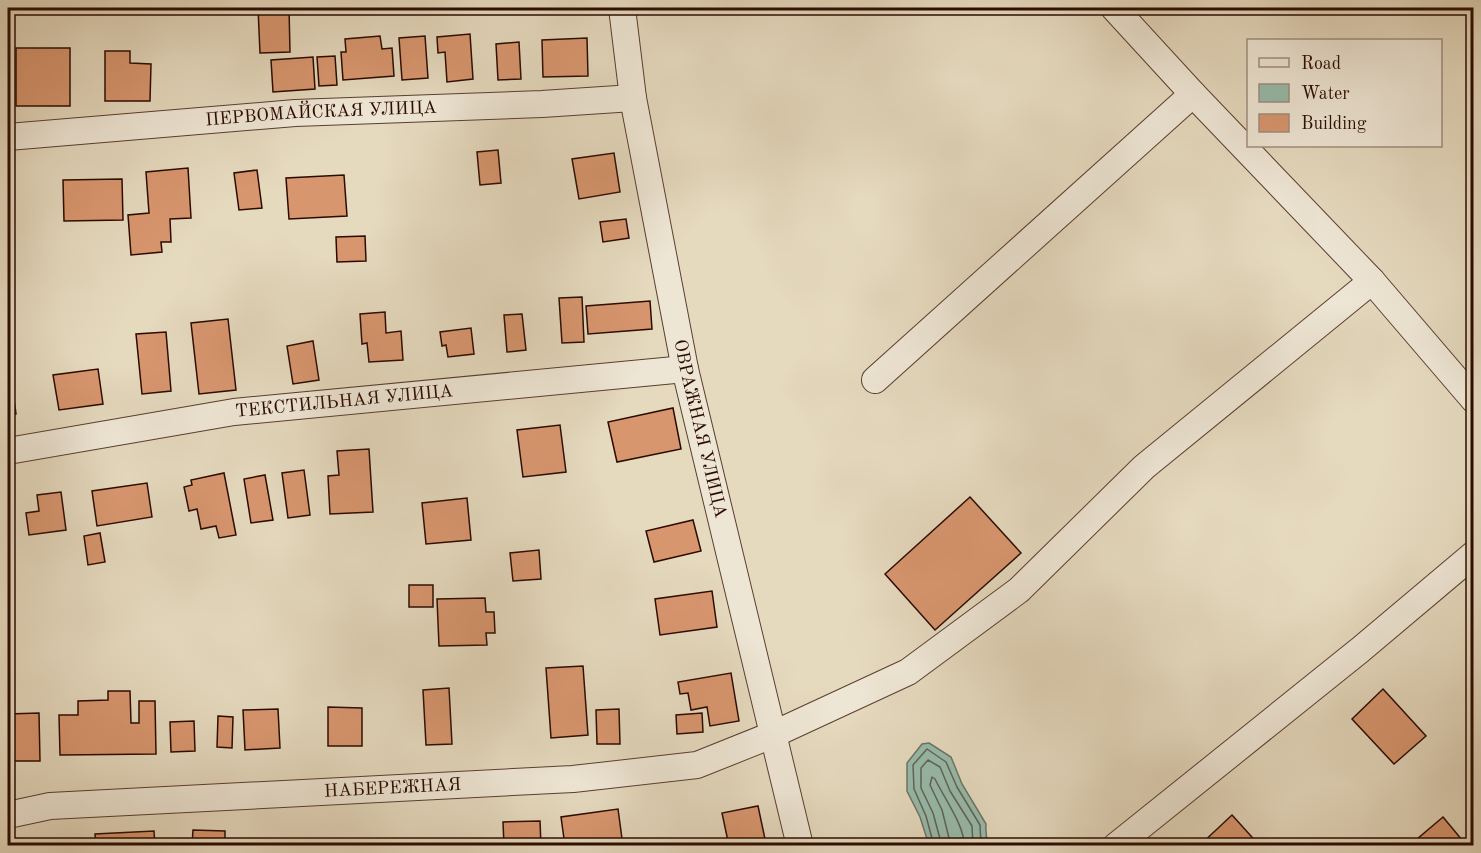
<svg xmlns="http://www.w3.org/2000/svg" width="1481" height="853" font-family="'Old Standard TT',serif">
<rect width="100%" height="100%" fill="#e5d9be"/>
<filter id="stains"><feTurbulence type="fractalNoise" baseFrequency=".00333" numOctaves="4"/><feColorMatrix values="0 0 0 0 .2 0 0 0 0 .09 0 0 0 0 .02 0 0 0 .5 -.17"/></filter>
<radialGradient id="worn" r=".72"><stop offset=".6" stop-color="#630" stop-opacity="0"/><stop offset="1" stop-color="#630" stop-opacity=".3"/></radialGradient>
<!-- water -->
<path fill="#97bbab" stroke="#6c7567" stroke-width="1.5" d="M929 743 951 757 962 784 986 824C985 832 988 838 986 845H929L920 817 907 791V763L922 744Z"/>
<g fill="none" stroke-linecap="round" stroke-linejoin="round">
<!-- shore -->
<g stroke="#616356" stroke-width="1.5">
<polyline points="934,846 926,816 914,789 913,765 927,749 946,762 957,787 980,825 981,846"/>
<polyline points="942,846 933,813 921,788 921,768 928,760 940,767 950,791 972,826 973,846"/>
<path d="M951 846 942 810 930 785 932 777 935 779C944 798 965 826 964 846"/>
</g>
</g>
<!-- building -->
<g fill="#d8966f" stroke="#2b0b01" stroke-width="1.5">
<polygon points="64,8 87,8 87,10 64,11"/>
<polygon points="258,8 289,8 290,52 260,53"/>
<polygon points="470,34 473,79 447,82 445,52 438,53 437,37"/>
<polygon points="380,36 382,49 392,48 394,76 343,80 341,52 346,52 345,39"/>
<polygon points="425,36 428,78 402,80 399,38"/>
<polygon points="587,38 588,76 543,77 542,40"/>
<polygon points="519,42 521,79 498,80 496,44"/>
<rect x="16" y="48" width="54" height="58"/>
<polygon points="105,51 130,51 130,63 151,64 150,101 105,101"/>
<polygon points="335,56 337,85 319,86 317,57"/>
<polygon points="313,57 315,89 273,92 271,60"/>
<polygon points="498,150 501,183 480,185 477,152"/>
<polygon points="614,153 620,192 579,199 572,159"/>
<polygon points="188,168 191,218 170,219 171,242 161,242 162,252 131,255 128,215 149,213 146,172"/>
<polygon points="257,170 262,208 239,210 234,173"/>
<polygon points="344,175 347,216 289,219 286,178"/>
<polygon points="122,179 123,220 64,221 63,180"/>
<polygon points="626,219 629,238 603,242 600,222"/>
<polygon points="365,236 366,261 337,262 336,237"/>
<polygon points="582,297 584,342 562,343 559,298"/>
<polygon points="650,301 652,329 588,334 586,306"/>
<polygon points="385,312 386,333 401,331 403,360 369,362 367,343 362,344 360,314"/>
<polygon points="522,314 526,350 507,352 504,315"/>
<polygon points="228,319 236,390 199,394 191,323"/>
<polygon points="471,328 474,354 448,357 446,345 442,346 440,332"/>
<polygon points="166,332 171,391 142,394 136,334"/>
<polygon points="313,341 319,380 293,384 287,346"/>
<polygon points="98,369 103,404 59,410 53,375"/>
<polygon points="11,377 16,414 8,416 8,378"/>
<polygon points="673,408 681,449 617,462 608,422"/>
<polygon points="560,425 566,472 523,477 517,430"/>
<polygon points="369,449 373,512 330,514 328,476 339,475 337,451"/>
<polygon points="304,470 310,515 288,518 282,473"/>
<polygon points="224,473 236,535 219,538 216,526 201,529 197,509 189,511 184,487 192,485 191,480"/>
<polygon points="265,475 273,520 251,523 244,479"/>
<polygon points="147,483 152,517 97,526 92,491"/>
<polygon points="61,492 66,530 29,535 26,513 39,511 37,495"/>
<polygon points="970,497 1021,553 935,630 885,574"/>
<polygon points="467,498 471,540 426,544 422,503"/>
<polygon points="693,520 701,551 654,562 646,531"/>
<polygon points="100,533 105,562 88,565 84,536"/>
<polygon points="539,550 541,579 513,581 510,553"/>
<rect x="409" y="585" width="24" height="22"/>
<polygon points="712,591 717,627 660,635 655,599"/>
<polygon points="485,598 486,612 494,612 495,633 486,633 487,645 439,646 437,599"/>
<polygon points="583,666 588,735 551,738 546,668"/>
<polygon points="731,673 739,721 710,726 707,707 691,710 688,693 680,694 678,682"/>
<polygon points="449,688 452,744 426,745 423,690"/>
<polygon points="1383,689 1426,736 1394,764 1352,719"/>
<polygon points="108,691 130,691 131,723 139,723 139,701 155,701 156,754 60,755 59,715 78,715 78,701 108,700"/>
<polygon points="328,707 362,708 362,746 328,746"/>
<polygon points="278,709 280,748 245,750 243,710"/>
<polygon points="619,709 620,744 597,744 596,710"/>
<polygon points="39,713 40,761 8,761 8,714"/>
<polygon points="702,713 703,732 677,734 676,715"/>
<polygon points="218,716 233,717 232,748 217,747"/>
<polygon points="194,721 195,751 171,752 170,722"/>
<polygon points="758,806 765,839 729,846 722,813"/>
<polygon points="618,809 623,846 577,846 577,844 565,846 561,817"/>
<polygon points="1232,815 1260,846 1199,846"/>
<polygon points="1443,817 1467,846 1420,846 1416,840"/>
<polygon points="540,821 541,846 504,846 503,822"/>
<polygon points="193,830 225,831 225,846 192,846"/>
<polygon points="154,831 155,846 96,846 95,834"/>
</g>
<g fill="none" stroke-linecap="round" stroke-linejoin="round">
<defs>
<g id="minor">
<path id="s1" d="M622 8 633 98 685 369 800 846"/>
<path id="s2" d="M8 137 295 113 542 104 633 98"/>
<polyline points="1372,281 1474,400"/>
<polyline points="875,380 1193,94"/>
<path id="s3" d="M8 451 234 412 685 369"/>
<path id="s4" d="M8 815 50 806 573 779 697 765 772 735 908 672 1019 590 1144 467 1372 281 1193 94 1114 8"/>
<polyline points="1116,846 1360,650 1474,554"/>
</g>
</defs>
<!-- minor casing -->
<use href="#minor" stroke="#5a3e30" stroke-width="28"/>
<!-- minor -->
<use href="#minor" stroke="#eee6d5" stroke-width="26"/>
</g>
<g text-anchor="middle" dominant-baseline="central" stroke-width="4.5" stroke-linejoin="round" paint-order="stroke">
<!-- street labels -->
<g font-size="18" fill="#2b0b01" stroke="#eee6d5">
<text stroke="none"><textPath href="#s2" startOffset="314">ПЕРВОМАЙСКАЯ УЛИЦА</textPath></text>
<text stroke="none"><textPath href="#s3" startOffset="340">ТЕКСТИЛЬНАЯ УЛИЦА</textPath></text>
<text stroke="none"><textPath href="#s1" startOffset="428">ОВРАЖНАЯ УЛИЦА</textPath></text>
<text stroke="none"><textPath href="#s4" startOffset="386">НАБЕРЕЖНАЯ</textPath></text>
</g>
</g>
<!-- margin -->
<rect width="1481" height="853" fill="none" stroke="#e5d9be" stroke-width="30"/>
<rect x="9" y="9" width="1463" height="835" fill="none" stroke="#2b0b01" stroke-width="3"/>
<rect x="15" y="15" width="1451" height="823" fill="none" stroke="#2b0b01" stroke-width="1.5"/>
<!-- legend -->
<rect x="1247" y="39" width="195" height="108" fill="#eee6d5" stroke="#a08e80" stroke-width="1.5"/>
<rect x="1259" y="58" width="30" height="9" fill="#eee6d5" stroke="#a08e80" stroke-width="1.5"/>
<text x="1301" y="69" font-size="18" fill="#2b0b01">Road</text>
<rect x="1259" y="84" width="30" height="18" fill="#97bbab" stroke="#a08e80" stroke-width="1.5"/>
<text x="1301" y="99" font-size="18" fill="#2b0b01">Water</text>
<rect x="1259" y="114" width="30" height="18" fill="#d8966f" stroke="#a08e80" stroke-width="1.5"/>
<text x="1301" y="129" font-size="18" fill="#2b0b01">Building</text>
<rect width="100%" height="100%" filter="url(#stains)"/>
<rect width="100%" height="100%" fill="url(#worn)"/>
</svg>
